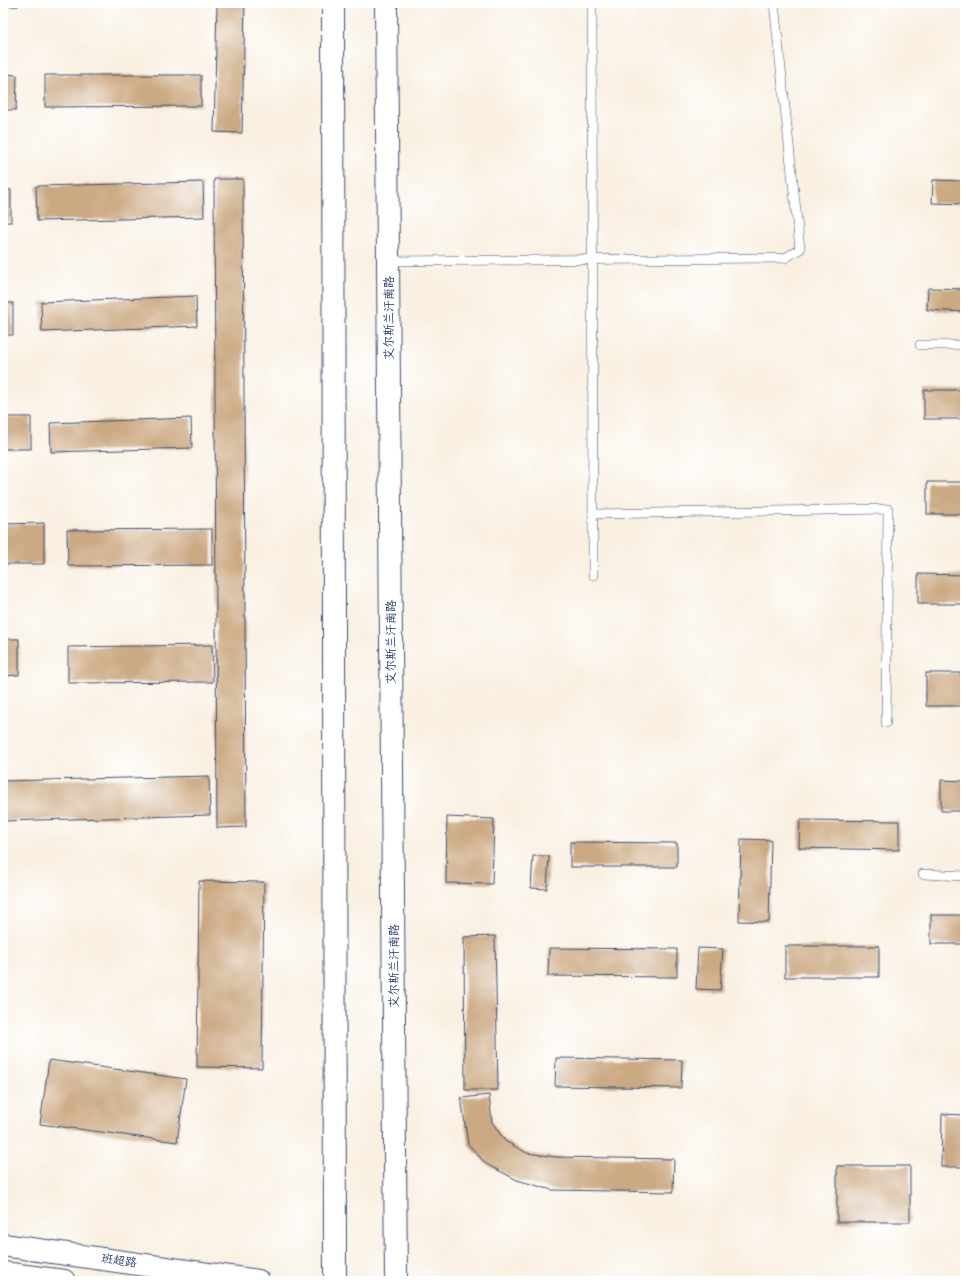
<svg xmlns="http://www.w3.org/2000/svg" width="968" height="1284" font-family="Pangolin,'LXGW WenKai TC',sans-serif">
<rect width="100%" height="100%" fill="#fff"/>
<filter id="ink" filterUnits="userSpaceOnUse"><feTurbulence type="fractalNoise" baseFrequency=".025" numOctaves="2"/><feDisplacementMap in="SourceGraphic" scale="8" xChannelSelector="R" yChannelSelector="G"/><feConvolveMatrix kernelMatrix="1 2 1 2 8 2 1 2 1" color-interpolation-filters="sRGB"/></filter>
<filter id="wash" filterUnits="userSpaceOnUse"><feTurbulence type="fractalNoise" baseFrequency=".012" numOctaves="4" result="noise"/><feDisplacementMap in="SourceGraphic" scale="16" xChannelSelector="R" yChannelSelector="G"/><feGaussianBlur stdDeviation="0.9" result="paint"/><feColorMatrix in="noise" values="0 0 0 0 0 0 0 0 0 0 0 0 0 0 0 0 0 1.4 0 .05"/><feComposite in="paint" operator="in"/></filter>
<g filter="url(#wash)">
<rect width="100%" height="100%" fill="#f9f0e2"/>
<g id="blocks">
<!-- building -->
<g fill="#cba982">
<rect x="3" y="3" width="15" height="3"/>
<polygon points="217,3 245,3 242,133 214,132"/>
<polygon points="3,74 17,75 16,110 3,110"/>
<polygon points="45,75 201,75 201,106 45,107"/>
<polygon points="214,179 243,179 246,827 217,828"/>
<polygon points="933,180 965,181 965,204 932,203"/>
<polygon points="203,182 204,217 37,221 36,186"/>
<rect x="3" y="190" width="8" height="32"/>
<polygon points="928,288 965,289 965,312 927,310"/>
<polygon points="196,296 197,326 42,332 41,302"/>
<rect x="3" y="303" width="10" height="32"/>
<rect x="924" y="390" width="41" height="29"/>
<rect x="3" y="417" width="28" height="32"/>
<polygon points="191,418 192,448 51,452 50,423"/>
<rect x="927" y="482" width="38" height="32"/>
<polygon points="44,523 44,564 3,564 3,524"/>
<polygon points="212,529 212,565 68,566 67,530"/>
<polygon points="918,574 965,575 965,604 918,604"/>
<polygon points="3,639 19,639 19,675 3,676"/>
<polygon points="212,645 213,682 68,683 68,647"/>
<rect x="926" y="673" width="39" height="33"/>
<polygon points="209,776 210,815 3,821 3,781"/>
<polygon points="941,780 965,781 965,811 941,811"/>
<polygon points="447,817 494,819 492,884 446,883"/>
<polygon points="800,820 899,821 899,850 799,848"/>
<polygon points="741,839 771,840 769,922 739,921"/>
<polygon points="570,842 677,843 677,867 570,867"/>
<polygon points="533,856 549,856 547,889 531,888"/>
<polygon points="199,881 264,882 262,1068 197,1067"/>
<rect x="931" y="915" width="34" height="29"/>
<polygon points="495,936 498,1090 465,1090 464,937"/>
<rect x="785" y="946" width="94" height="31"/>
<polygon points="549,948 677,949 677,977 548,976"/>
<polygon points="698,948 723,949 720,990 696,989"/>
<polygon points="556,1058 682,1060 681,1088 555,1086"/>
<polygon points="49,1060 186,1079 177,1142 40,1124"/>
<polygon points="489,1095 492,1122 505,1141 527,1153 556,1157 674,1159 673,1192 552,1190 517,1180 486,1164 468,1144 461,1098"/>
<polygon points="942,1114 965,1115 965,1167 941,1167"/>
<rect x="837" y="1166" width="73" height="56"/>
</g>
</g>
</g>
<g filter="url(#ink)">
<use href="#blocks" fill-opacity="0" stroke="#3c4c72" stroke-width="1"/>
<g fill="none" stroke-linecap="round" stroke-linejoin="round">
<defs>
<g id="lane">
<polyline points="592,3 593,575"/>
<polyline points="388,261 785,258 800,249 774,3"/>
<polyline points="920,345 965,345"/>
<polyline points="593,514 888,509 886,723"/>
<polyline points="923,874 965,876"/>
</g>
<g id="secondary">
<polyline points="333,3 335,1281"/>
<polyline points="386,3 396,1281"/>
<polyline points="3,1245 258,1281"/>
<polyline points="3,1273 64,1281"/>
</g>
</defs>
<!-- lane casing -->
<use href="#lane" stroke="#3c4c72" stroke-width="10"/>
<!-- secondary casing -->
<use href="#secondary" stroke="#3c4c72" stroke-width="24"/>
<!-- lane -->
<use href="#lane" stroke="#fff" stroke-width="9"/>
<!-- secondary -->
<use href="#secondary" stroke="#fff" stroke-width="22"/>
</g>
</g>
<g text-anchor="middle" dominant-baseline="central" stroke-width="3" stroke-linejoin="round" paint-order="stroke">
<!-- street labels -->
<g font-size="12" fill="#1b2f5e" stroke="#fff">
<text transform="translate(389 318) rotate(-90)">艾尔斯兰汗南路</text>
<text transform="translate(391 642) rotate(-90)">艾尔斯兰汗南路</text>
<text transform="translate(394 966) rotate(-90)">艾尔斯兰汗南路</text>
<text transform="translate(119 1261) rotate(8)">班超路</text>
</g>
</g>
<!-- margin -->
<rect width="968" height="1284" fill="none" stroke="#fff" stroke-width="16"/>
</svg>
